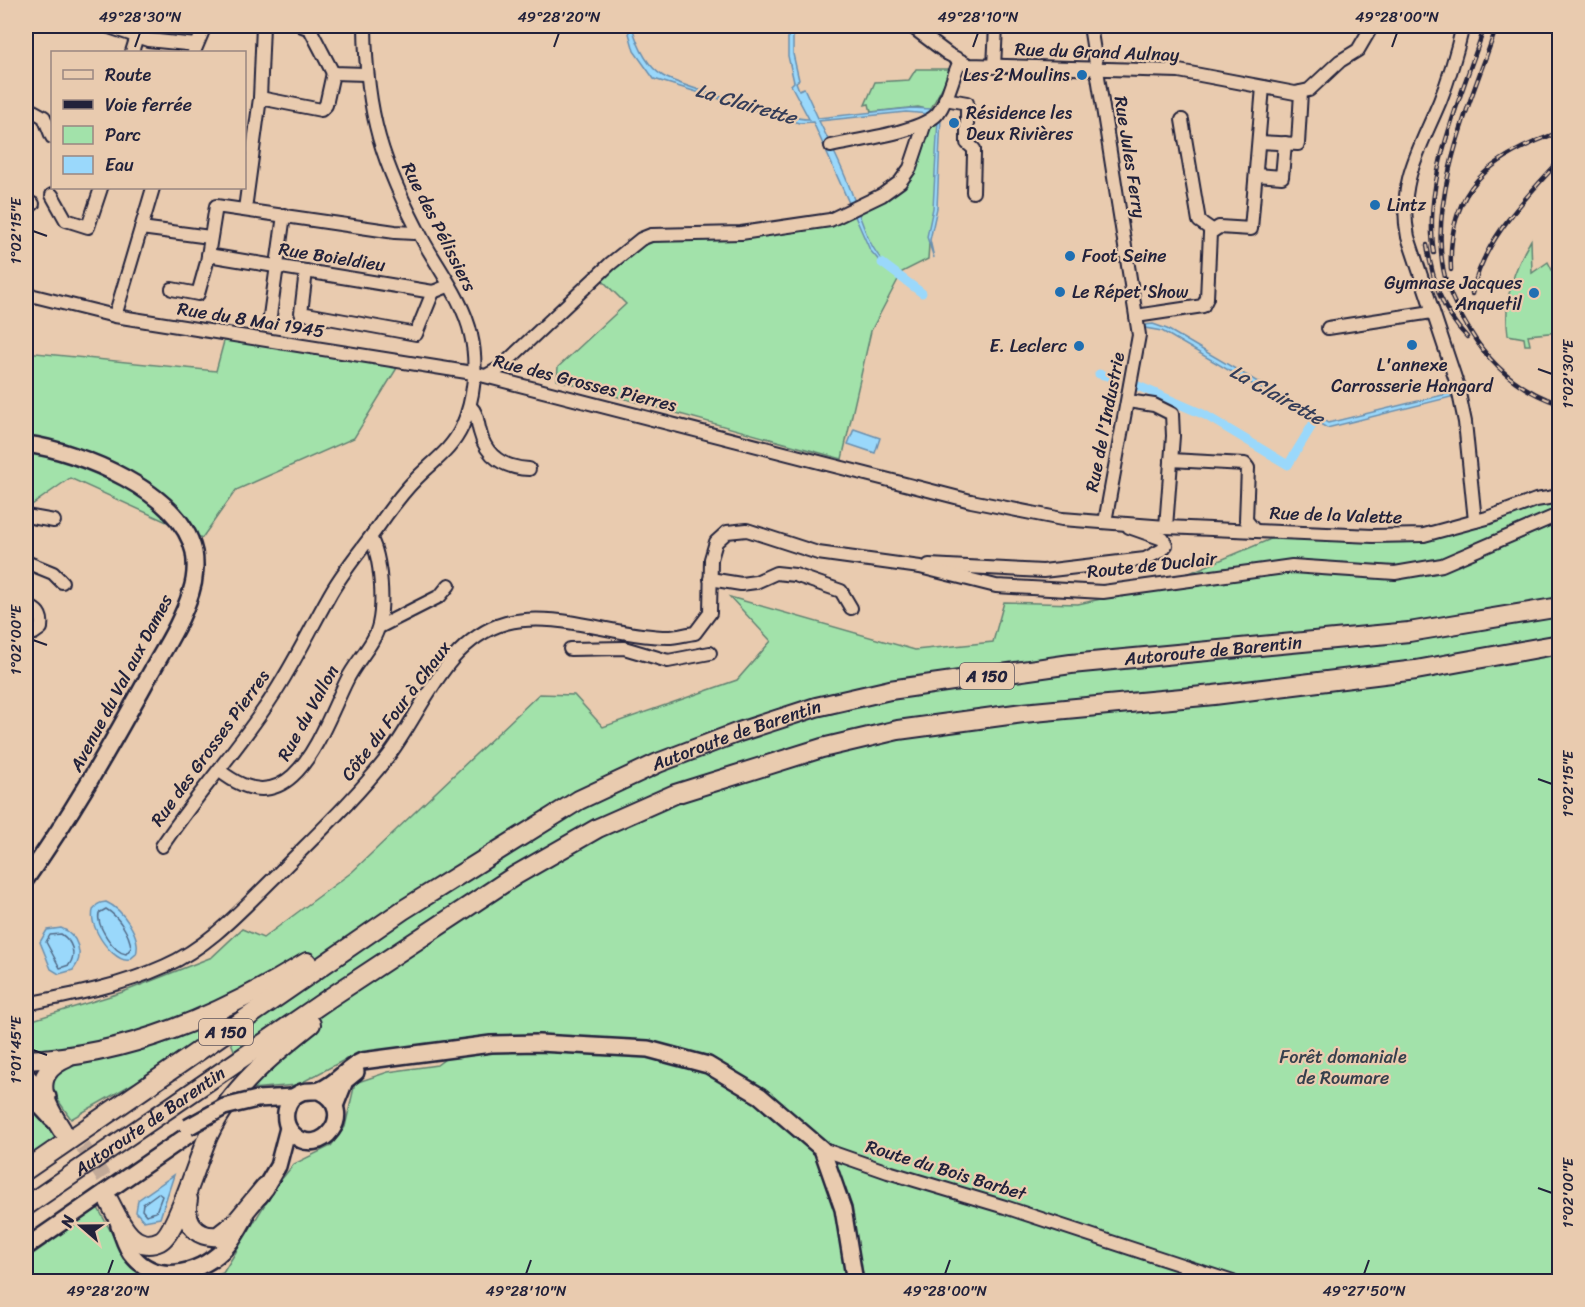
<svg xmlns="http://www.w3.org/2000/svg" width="1585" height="1307" font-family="Sriracha,sans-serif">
<rect width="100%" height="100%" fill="#e9cbaf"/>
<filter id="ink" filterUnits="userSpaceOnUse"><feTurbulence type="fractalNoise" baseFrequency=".0167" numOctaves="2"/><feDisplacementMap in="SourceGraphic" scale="12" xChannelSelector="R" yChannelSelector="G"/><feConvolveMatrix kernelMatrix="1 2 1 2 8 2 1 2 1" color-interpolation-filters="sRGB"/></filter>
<g filter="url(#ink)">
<!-- green -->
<g fill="#a2e2aa" stroke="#628272" stroke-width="1.5">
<polygon points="916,69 952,69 930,110 918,107 871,112 869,104 865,105 875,82 909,80"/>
<polygon points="939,118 935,209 930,230 928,259 902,272 871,331 842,459 557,380 558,367 626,304 598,276 641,239 830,219 900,182 925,123"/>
<path d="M1531 240 1532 273 1548 262 1554 274H1559V332L1528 335 1530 345H1525L1524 338 1508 335C1503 301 1514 268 1531 240Z"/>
<polygon points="227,330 397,368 354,438 236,490 202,538 70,478 26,509 26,352 216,371"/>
<polygon points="1559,497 1559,1281 195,1281 223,1273 276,1186 294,1164 331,1146 345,1127 355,1083 388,1072 437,1065 445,1059 437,1044 348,1058 297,1085 250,1089 223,1023 134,1083 71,1119 49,1087 46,1057 26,1043 26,1022 123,992 212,957 242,929 263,938 352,872 539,694 574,695 603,727 737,680 771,641 730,597 915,650 993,642 1004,602 1078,604 1156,587 1278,536 1403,542"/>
<polygon points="26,1096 57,1140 26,1162"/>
<polygon points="98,1208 129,1265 164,1281 26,1281 26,1259"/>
</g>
<!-- water -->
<g fill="#9ad8fb" stroke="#6a8fae" stroke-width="1.5">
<path d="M627 26H632C637 44 645 65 663 76 678 85 795 121 809 119L791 85 794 82 788 56V26H793V54L799 80 796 82 799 90 804 88 818 118 912 108 931 109 929 114 906 112 819 121C829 141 839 161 847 181 860 211 865 248 891 269L888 271 870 250 813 122 799 123 654 79 634 51Z"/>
<polygon points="941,117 937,208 930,240 934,258 927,237 933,208 938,119"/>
<polygon points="1153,324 1167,329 1328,423 1451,393 1451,397 1327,428 1162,331 1145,328 1144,325"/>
<polygon points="854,429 880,438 875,453 848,444"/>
<path d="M106 902C122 909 142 936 136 954L129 960C110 964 72 904 106 902Z"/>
<path d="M61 928C78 934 85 956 73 970L59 974 51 969 40 942 47 930Z"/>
<polygon points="174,1175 160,1218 144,1221 136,1212 138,1200"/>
</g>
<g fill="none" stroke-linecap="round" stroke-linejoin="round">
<!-- shore -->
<g stroke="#526b88" stroke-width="1.5">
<path d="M106 909C118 916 130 934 131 948L126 954C114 953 96 925 99 913Z"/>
<path d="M61 934C72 941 77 954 69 965L60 968 46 942 50 935Z"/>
<polygon points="158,1193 162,1196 156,1212 146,1215 142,1210 143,1204"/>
</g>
<!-- canal -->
<g stroke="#9ad8fb" stroke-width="9">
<polyline points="882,263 922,293"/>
<polyline points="1099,374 1115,378"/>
<polyline points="1138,386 1205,415 1288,465 1316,419"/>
</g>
<!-- major-tunnel -->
<polyline stroke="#c1a998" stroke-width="15" stroke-dasharray="15 8" stroke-linecap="butt" points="70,1127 118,1199"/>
<defs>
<g id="minor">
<polyline points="106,26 148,40 196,45"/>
<polyline points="302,26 310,29 333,73 366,74"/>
<polyline points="911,26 948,54 969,65 1179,71 1295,93 1309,90 1340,61 1358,50 1372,26"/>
<polyline points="1090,26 1139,335 1105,522"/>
<path d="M1463 26C1457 51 1450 76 1440 101 1420 149 1397 183 1408 237L1457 384 1465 422 1475 521"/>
<polyline points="132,52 137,36"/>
<polyline points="194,52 205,26"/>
<polyline points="994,67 996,26"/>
<polyline points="260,98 321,110 326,105 333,73"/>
<polyline points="945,99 967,103 967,143 974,149 974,154 973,192"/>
<polyline points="26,107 44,117 52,137"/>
<polyline points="1182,120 1199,221 1212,230"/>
<polyline points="1259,142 1298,144 1301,92"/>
<path d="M831 146C856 140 923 132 938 113 949 99 952 77 960 61"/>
<polyline points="1256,175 1282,177 1285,143"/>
<polyline points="52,195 66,220 88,227 101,188"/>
<polyline points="26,202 33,204"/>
<polyline points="245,209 260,98 263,26"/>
<polyline points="141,228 210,237"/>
<polyline points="208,255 433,292 448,286"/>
<polyline points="306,271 301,313 416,334 433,292"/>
<polyline points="172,289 198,294 207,262 216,206 395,232 414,233 418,231"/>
<polyline points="26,294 115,316 473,373 971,501 1062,519 1166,527 1373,536 1424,535 1487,518 1536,500 1560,496"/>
<polyline points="115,316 153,188"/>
<polyline points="1136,316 1203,306 1207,298 1210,233 1219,227 1251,229 1263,87"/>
<polyline points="269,323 284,215"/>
<polyline points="1328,328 1432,312"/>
<polyline points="486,376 500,368 610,264 641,239 651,235 741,233 830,220 882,195 900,182 910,168 925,123"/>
<polyline points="1128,401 1154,405 1172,414 1173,436 1166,527"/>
<path d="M470 406C478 414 477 422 480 432 486 457 505 468 529 469"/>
<polyline points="1171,460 1245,464 1248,468 1246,520 1255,531"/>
<polyline points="26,516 54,521"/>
<polyline points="26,562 53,573 62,582"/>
<polyline points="929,565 1043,571 1145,559 1162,550 1166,545 1163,539 1129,527"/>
<polyline points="710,579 741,584 756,582 776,573 795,575 841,591 851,608"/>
<path d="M26 605C37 610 43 614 41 628L34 633 26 634"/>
<polyline points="379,627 440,596 449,585"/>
<polyline points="570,649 624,648 668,661 710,653"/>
<path d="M220 771C293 829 321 732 347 680 356 661 375 644 379 624 384 602 381 558 371 539"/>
<path d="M162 846C194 798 232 756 264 709 289 674 307 635 328 598 342 571 365 546 382 521 392 507 403 492 415 480 432 462 451 451 462 427 474 400 478 364 471 335 464 302 440 271 424 242 382 164 366 114 365 26"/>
<path d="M26 1004C72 995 121 986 165 966 210 946 243 908 277 875 314 837 353 801 386 759 422 714 444 640 506 623 557 610 616 637 668 637 677 637 686 634 695 633L710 613 711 559 716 542 727 532 747 530 818 553 920 567 996 586 1103 592 1292 566 1395 573 1442 565 1560 514"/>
<polyline points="822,1149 888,1172 1005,1207 1233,1282"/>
</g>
<g id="major">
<path d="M26 444C80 451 181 492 194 552 196 564 195 580 191 592 181 625 160 655 144 685 107 752 70 817 26 879"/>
<polyline points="26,1075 48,1097"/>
<polyline points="26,1091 52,1119"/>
<path d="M319 1091C360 1111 320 1161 293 1134 280 1121 285 1098 302 1092 308 1090 315 1092 320 1090 336 1084 346 1068 362 1061L491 1044 539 1043 648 1049 708 1065 760 1096 822 1149 843 1209 855 1282"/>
<polyline points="257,1099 293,1097"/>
<polyline points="335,1106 345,1081 356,1072"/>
<polyline points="260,1196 278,1166 288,1128"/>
<path d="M119 1226C123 1236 126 1249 133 1256 159 1287 204 1272 227 1246 234 1238 240 1227 245 1218"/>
<polyline points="26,1247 191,1133"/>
</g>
<g id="highway">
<path d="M26 1060C127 1056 221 1015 307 962"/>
<path d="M62 1130C45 1103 28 1075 67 1058"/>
<path id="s1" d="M26 1170 403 910 579 800 658 763 739 732 816 707 890 690 1071 664 1409 632 1560 607"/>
<path d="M188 1199C184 1221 194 1238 218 1236L236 1222 265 1187"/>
<path d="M109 1201C119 1220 132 1254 160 1241 177 1233 199 1154 209 1134 230 1089 273 1054 311 1024"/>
<path id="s2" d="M26 1206 331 997 516 875 598 828 675 794 822 748 898 730 1023 713 1214 695 1416 670 1560 644"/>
</g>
</defs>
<!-- minor casing -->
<use href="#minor" stroke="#22223b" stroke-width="16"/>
<!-- major casing -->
<use href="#major" stroke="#22223b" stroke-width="20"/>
<!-- highway casing -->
<use href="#highway" stroke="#22223b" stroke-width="22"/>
<!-- minor -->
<use href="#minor" stroke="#e9cbaf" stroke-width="12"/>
<!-- major -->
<use href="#major" stroke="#e9cbaf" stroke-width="15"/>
<!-- highway -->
<use href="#highway" stroke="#e9cbaf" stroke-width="18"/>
<defs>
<g id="rail">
<path d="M1497 26C1472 98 1426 201 1445 277 1450 297 1460 314 1470 331 1491 366 1520 391 1560 404"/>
<path d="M1427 245C1433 281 1441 310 1467 337"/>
<path d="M1434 253C1422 181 1462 94 1485 26"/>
<path d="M1451 270C1447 189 1489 157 1560 132"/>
<path d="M1472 294C1483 240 1524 200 1560 160"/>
</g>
</defs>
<!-- rail casing -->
<use href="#rail" stroke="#22223b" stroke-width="4.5"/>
<!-- rail -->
<use href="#rail" stroke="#e9cbaf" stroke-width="2" stroke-dasharray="7" stroke-linecap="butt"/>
<defs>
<polyline id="major-bridge" points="188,1127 224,1107 257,1099"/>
</defs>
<!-- major-bridge casing -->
<use href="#major-bridge" stroke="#22223b" stroke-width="20" stroke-linecap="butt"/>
<!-- major-bridge -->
<use href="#major-bridge" stroke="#e9cbaf" stroke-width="15"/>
</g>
</g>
<!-- ticks -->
<path fill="none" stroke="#22223b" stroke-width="2" d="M135 47 140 33M554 47 559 33M973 47 978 33M1392 47 1397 33M33 231 47 236M1538 369 1552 374M33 640 47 645M1538 779 1552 784M33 1050 47 1055M1538 1188 1552 1193M108 1274 113 1260M526 1274 531 1260M945 1274 950 1260M1364 1274 1369 1260"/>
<!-- markers -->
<g fill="#1f6fb2" stroke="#e9cbaf" stroke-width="2">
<circle cx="1082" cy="75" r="6"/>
<circle cx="954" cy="123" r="6"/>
<circle cx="1375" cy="205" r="6"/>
<circle cx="1070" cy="256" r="6"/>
<circle cx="1060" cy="292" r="6"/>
<circle cx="1534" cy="293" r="6"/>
<circle cx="1412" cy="345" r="6"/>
<circle cx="1079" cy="346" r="6"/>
</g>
<g text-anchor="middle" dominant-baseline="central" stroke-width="4.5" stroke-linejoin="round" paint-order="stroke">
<!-- shield labels -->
<g fill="#e9cbaf" stroke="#5e555e" stroke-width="1.5">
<rect x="960" y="663" width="54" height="26" rx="4.5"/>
<rect x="199" y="1019" width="54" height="26" rx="4.5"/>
</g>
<g font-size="16" font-weight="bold" fill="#22223b">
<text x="987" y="676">A 150</text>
<text x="226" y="1032">A 150</text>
</g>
<!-- street labels -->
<g font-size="18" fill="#22223b" stroke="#e9cbaf">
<text transform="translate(1097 52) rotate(2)">Rue du Grand Aulnay</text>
<text transform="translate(1130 157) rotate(81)">Rue Jules Ferry</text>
<text transform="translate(439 227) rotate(63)">Rue des Pélissiers</text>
<text transform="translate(332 257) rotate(9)">Rue Boieldieu</text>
<text transform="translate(251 320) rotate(9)">Rue du 8 Mai 1945</text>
<text transform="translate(585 383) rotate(14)">Rue des Grosses Pierres</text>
<text transform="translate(1105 422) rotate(-79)">Rue de l'Industrie</text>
<text transform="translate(1336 515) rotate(2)">Rue de la Valette</text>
<text transform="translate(1152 565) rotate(-6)">Route de Duclair</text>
<text stroke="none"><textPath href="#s1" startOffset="1322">Autoroute de Barentin</textPath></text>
<text transform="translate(121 683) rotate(-62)">Avenue du Val aux Dames</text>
<text transform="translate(396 711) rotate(-53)">Côte du Four à Chaux</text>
<text transform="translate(308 713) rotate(-61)">Rue du Vallon</text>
<text stroke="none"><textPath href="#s1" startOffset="836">Autoroute de Barentin</textPath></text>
<text transform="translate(210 748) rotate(-54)">Rue des Grosses Pierres</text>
<text stroke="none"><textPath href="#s2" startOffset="150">Autoroute de Barentin</textPath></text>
<text transform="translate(946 1170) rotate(17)">Route du Bois Barbet</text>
</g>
<!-- poi labels -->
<g font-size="18" fill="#22223b" stroke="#e9cbaf" text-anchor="start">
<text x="1070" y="75" text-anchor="end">Les 2 Moulins</text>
<text x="966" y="113">Résidence les<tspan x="966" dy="21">Deux Rivières</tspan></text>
<text x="1387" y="205">Lintz</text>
<text x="1082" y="256">Foot Seine</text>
<text x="1522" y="283" text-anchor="end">Gymnase Jacques<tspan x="1522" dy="21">Anquetil</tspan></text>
<text x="1072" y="292">Le Répet'Show</text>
<text x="1067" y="346" text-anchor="end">E. Leclerc</text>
<text x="1412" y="365" text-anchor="middle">L'annexe<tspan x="1412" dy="21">Carrosserie Hangard</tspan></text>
</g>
<!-- park labels -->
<g font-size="18" fill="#353f4c" stroke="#e9cbaf">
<text x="1343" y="1057">Forêt domaniale<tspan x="1343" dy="21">de Roumare</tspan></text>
</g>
<!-- water labels -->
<g font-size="20" font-style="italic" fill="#343d58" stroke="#e9cbaf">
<text transform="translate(746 104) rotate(16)">La Clairette</text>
<text transform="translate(1277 395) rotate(29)">La Clairette</text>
</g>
</g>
<!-- margin -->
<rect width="1585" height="1307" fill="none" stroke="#e9cbaf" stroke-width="66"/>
<!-- legend -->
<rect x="51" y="51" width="195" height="138" fill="#e9cbaf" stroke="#998781" stroke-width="1.5"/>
<rect x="63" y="70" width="30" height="9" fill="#e9cbaf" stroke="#998781" stroke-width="1.5"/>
<text x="105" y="81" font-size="18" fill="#22223b">Route</text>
<rect x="63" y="100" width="30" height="9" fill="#22223b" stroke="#998781" stroke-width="1.5"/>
<text x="105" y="111" font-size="18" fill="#22223b">Voie ferrée</text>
<rect x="63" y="126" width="30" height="18" fill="#a2e2aa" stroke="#998781" stroke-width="1.5"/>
<text x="105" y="141" font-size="18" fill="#22223b">Parc</text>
<rect x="63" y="156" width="30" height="18" fill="#9ad8fb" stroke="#998781" stroke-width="1.5"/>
<text x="105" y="171" font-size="18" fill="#22223b">Eau</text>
<!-- north arrow -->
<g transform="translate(81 1226) rotate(290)" stroke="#e9cbaf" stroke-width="4.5" paint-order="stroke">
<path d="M0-4.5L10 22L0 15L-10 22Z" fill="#22223b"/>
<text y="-9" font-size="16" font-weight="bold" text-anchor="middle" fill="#22223b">N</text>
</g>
<rect x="33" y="33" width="1519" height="1241" fill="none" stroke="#22223b" stroke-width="2"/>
<g font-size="15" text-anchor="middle" fill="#22223b">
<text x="140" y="22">49°28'30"N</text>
<text x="559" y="22">49°28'20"N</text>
<text x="978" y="22">49°28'10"N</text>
<text x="1397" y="22">49°28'00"N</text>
<text transform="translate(16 231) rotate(-90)" y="5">1°02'15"E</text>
<text transform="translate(1568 374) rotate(-90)" y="5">1°02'30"E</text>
<text transform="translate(16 640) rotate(-90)" y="5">1°02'00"E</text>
<text transform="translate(1568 784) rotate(-90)" y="5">1°02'15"E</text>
<text transform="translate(16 1050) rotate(-90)" y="5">1°01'45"E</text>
<text transform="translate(1568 1193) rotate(-90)" y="5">1°02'00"E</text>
<text x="108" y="1296">49°28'20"N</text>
<text x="526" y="1296">49°28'10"N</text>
<text x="945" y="1296">49°28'00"N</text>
<text x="1364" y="1296">49°27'50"N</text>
</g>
</svg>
